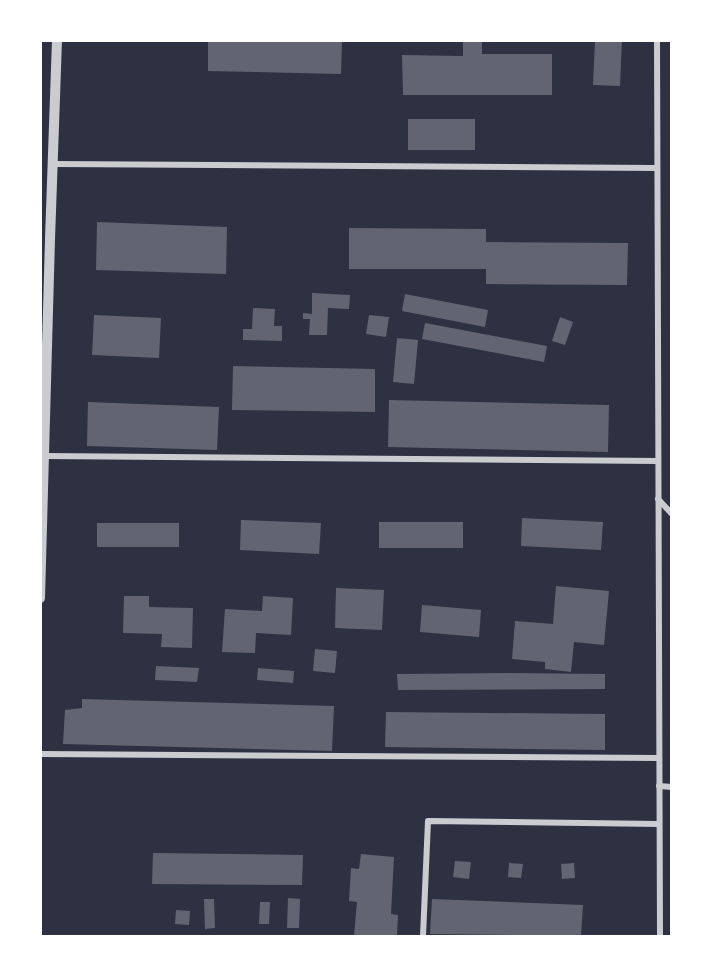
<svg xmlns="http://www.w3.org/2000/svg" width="712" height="977" font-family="Georgia,serif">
<rect width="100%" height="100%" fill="#2d3142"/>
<!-- building -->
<g fill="#626471">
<polygon points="208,40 342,40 341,74 208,71"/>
<polygon points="463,40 482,40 482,54 552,54 552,95 403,95 402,55 463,56"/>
<polygon points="595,40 622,40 620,86 593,85"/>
<rect x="408" y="119" width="67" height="31"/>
<polygon points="97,222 227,227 226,274 96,270"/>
<polygon points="349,228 486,229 486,242 628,243 627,285 486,284 486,269 349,269"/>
<polygon points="312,293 350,295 349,309 328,308 327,335 309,335 310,319 303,319 303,313 312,314"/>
<polygon points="405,294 488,310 485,327 402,311"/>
<polygon points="253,308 275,309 274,326 282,326 282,341 243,340 243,329 252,329"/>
<polygon points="94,315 161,318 159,358 92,355"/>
<polygon points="369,315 389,317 386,337 366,334"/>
<polygon points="560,317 573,322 565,345 552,341"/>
<polygon points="425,323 547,346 544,362 422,339"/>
<polygon points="397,338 418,340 414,384 393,382"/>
<polygon points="233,366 375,369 375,412 232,410"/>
<polygon points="389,400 609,405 608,452 388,447"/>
<polygon points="88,402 219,407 217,450 87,446"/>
<polygon points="522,518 603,522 601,550 521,546"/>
<polygon points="241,520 321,523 319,554 240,550"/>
<rect x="379" y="522" width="84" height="26"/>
<rect x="97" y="523" width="82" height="24"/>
<polygon points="556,586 609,591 604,645 574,642 571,672 545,669 545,662 512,659 515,621 553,624"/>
<polygon points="336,588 384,590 382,630 335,628"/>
<polygon points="124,596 149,596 149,607 193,608 192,648 161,647 162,634 123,633"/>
<polygon points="263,596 293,598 291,635 256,633 255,653 222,652 225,609 262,611"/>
<polygon points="422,605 481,610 479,637 420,632"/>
<polygon points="315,649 337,651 335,673 313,671"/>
<polygon points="156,666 199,668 197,682 155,680"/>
<polygon points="258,668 294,671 293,683 257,680"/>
<polygon points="510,673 605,674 605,689 398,690 397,674"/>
<polygon points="82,699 334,706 332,751 63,744 65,710 82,708"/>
<polygon points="386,712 605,714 605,750 385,747"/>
<polygon points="153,853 303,855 302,885 152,884"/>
<polygon points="361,854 394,857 391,914 398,915 397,936 354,936 357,902 349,901 351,868 359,869"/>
<polygon points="455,861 471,862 469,879 453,877"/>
<polygon points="509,863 523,864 521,878 508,877"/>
<polygon points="574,863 575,878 562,879 561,864"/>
<polygon points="288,898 300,899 299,928 287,928"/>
<polygon points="204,899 214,899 215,928 205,929"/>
<polygon points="432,899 583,905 581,936 430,934"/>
<polygon points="260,902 270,902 269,924 259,924"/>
<polygon points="176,910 190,911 189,925 175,924"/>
</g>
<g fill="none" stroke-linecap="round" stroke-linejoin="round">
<!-- minor -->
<g stroke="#caccd0" stroke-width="6">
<polyline points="657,40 660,936"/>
<polyline points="54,164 657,168"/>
<polyline points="45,456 658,461"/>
<polyline points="658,499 672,514"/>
<polyline points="40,754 659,758"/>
<polyline points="659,786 672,787"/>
<polyline points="423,936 428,821 659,824"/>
</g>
<!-- tertiary -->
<polyline stroke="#caccd0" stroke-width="10" points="40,598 50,239 57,40"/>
</g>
<!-- border -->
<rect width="712" height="977" fill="none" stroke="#ffffff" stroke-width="84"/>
</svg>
